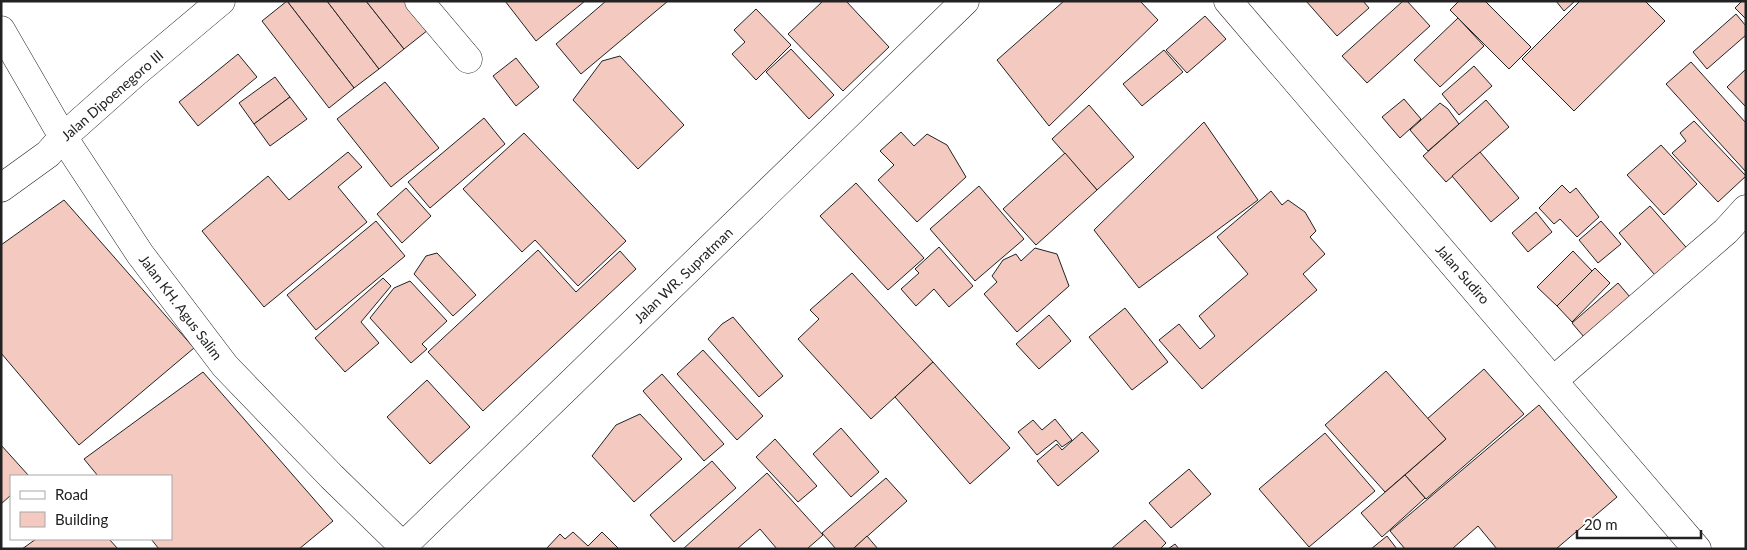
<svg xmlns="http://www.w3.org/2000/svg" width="1747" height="550" font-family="Lato,sans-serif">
<rect width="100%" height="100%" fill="#fff"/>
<!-- building -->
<g fill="#f3c9c0" stroke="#222">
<polygon points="287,1 327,1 379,69 354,88"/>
<polygon points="287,1 354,88 329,108 262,21"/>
<polygon points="327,1 366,1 404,49 379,69"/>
<polygon points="366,1 406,1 428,30 404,49"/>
<polygon points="505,1 585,1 536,41"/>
<polygon points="606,1 668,1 581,74 556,44"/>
<polygon points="823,1 846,1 889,47 843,91 788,34"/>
<polygon points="1064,1 1140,1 1158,20 1049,126 997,60"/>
<polygon points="1306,1 1363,1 1369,8 1337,36"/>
<polygon points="1403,1 1407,1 1430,26 1367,83 1342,56"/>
<polygon points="1459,1 1485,1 1531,47 1509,69 1450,10"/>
<polygon points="1556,1 1575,1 1564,11"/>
<polygon points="1580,1 1645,1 1665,21 1574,111 1522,59"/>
<polygon points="1742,1 1746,1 1746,19 1735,8"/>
<polygon points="756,9 791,45 756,80 732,54 745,42 734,30"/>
<polygon points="1736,14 1746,26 1746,35 1707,69 1693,52"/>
<polygon points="1205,16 1226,39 1187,73 1166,50"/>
<polygon points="1458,18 1484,46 1440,87 1414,60"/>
<polygon points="791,49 834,95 809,119 766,72"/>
<polygon points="1164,50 1183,72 1142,106 1123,84"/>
<polygon points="238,54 257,77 198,126 179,102"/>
<polygon points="620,56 684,125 638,169 573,100 602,61"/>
<polygon points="516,58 539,87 516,106 493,76"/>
<polygon points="1691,62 1746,123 1746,172 1666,84"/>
<polygon points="1474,66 1492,86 1459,115 1442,94"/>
<polygon points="1746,69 1746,107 1727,87"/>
<polygon points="275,77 290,97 254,124 239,103"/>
<polygon points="385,82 439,148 391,187 337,119"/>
<polygon points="290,97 307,119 270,146 254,124"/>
<polygon points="1404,99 1421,119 1400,138 1382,117"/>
<polygon points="1486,100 1509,127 1446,182 1423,156"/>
<polygon points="1440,103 1448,109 1459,124 1428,151 1410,130"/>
<polygon points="1089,105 1134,157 1097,190 1052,139"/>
<polygon points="484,118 505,144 430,208 408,182"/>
<polygon points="1694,121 1746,176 1718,202 1672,153 1686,141 1680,133"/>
<polygon points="1204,122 1258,200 1139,288 1094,230"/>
<polygon points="901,132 914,146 927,134 947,145 966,177 917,222 878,180 894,165 880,151"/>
<polygon points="524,133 626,241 578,286 535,240 522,252 463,189"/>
<polygon points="1661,145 1697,184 1664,215 1627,175"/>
<polygon points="348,152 362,167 338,187 367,222 264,307 202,231 268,176 289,200"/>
<polygon points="1480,152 1519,198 1491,222 1452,176"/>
<polygon points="1065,153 1097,190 1036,245 1003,209"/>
<polygon points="856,183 924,258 888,290 820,216"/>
<polygon points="1562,185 1570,193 1576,188 1599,217 1577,237 1560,219 1554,224 1539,208"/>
<polygon points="979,186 1024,239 975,281 930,229"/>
<polygon points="406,188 431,216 402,243 377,214"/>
<polygon points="1271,191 1282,205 1288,200 1305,212 1316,231 1310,237 1325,254 1303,274 1317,290 1202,389 1159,340 1179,324 1200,349 1215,336 1199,316 1248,274 1217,237"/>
<polygon points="64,200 194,348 79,445 1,353 1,245"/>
<polygon points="1650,206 1692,254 1660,281 1619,233"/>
<polygon points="1536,212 1552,232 1528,252 1512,233"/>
<polygon points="376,221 405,256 316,330 287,295"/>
<polygon points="1601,221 1621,244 1598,263 1579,240"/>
<polygon points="939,247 973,286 949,307 934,289 916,306 901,289 919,273 915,269"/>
<polygon points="1035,248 1057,254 1069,286 1017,332 984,294 997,282 992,276 1003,260 1016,254 1021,261"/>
<polygon points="538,250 576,292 620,251 636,269 483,411 428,352"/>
<polygon points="1573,251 1592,271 1557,306 1537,287"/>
<polygon points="437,253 476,295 453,316 414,274 426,256"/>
<polygon points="1595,268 1610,283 1572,322 1557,306"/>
<polygon points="852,273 933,362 871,419 798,339 819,319 810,310"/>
<polygon points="383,278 391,286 361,322 379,343 345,372 315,338"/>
<polygon points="410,281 447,321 422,344 427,349 411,363 370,318 394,288"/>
<polygon points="1618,283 1636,304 1590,344 1572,323"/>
<polygon points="1125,308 1168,362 1132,390 1089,337"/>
<polygon points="1049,315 1071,341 1039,369 1016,344"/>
<polygon points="733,317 783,376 759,397 708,339 722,324"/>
<polygon points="703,350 763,416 737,440 677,374"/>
<polygon points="933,362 1010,448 970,484 895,397"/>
<polygon points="1484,369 1524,414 1426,499 1405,475 1446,439 1427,419"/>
<polygon points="1386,371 1446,439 1385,492 1325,425"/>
<polygon points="203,372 333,521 299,549 159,549 151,539 171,539 171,476 98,476 84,459"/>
<polygon points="662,374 724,444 704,461 643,391"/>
<polygon points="427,380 470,427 430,464 387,417"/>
<polygon points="1539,405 1617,497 1556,549 1497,549 1478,526 1452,549 1405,549 1390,531"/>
<polygon points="640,414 682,459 634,502 592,456 616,425"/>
<polygon points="1055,419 1072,440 1062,447 1056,440 1037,455 1018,432 1033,420 1042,430"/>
<polygon points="841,428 879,472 851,497 813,454"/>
<polygon points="1082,432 1099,451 1058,486 1037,461 1057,444 1062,450"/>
<polygon points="1325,433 1375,491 1309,547 1259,489"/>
<polygon points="775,439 817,486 798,502 756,457"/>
<polygon points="1,445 29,476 11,476 11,495 1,504"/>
<polygon points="712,461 736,488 674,542 650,515"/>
<polygon points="1189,469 1211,494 1171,528 1149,503"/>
<polygon points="767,473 823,535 807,549 777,549 760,529 737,549 683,549"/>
<polygon points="1405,475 1425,498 1382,537 1361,513"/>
<polygon points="886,478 907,501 853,549 836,549 822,533"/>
<polygon points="1145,520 1166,543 1160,549 1111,549"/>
<polygon points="573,532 588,546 602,532 619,549 546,549 560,534 565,539"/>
<polygon points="867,536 878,549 853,549"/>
<polygon points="1387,536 1397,549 1371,549"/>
<polygon points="36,539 109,539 118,549 22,549"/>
<polygon points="1175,544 1179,549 1168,549"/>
</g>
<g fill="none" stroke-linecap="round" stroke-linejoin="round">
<defs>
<g id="minor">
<polyline points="419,1 468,59"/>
<polyline points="1228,1 1697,549"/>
<polyline points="1,188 48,154 63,137 134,74 221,1"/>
<polyline points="1554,380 1726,231 1746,209"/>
</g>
<polyline id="tertiary" points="1,30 63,137 140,254 225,366 332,477 406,549"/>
<polyline id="primary" points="400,549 965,1"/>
</defs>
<!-- minor casing -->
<use href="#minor" stroke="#222" stroke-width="29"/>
<!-- tertiary casing -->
<use href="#tertiary" stroke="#222" stroke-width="29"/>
<!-- primary casing -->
<use href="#primary" stroke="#222" stroke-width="29"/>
<!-- minor -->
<use href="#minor" stroke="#fff" stroke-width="28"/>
<!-- tertiary -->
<use href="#tertiary" stroke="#fff" stroke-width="28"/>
<!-- primary -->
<use href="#primary" stroke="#fff" stroke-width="28"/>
</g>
<g text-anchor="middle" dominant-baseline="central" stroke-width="4" stroke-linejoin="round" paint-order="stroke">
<!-- street labels -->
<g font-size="14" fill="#222" stroke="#fff">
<text transform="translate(112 95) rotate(-41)">Jalan Dipoenegoro III</text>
<text transform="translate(1463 274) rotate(49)">Jalan Sudiro</text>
<text transform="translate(683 275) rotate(-44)">Jalan WR. Supratman</text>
<text transform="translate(181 307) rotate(53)">Jalan KH. Agus Salim</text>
</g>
</g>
<!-- border -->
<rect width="1747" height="550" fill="none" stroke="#222222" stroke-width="5"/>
<!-- legend -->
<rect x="10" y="475" width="162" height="65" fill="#ffffff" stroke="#a7a7a7"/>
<rect x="20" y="491" width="25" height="8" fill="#ffffff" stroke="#a7a7a7"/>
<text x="55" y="500" font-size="15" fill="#222222">Road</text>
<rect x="20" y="512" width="25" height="15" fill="#f3c9c0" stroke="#a7a7a7"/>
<text x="55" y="525" font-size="15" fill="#222222">Building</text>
<!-- scale -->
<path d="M1577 530v8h124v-8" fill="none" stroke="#222222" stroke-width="2.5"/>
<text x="1584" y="530" font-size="15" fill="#222222" stroke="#ffffff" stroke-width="4" paint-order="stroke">20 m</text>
</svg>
